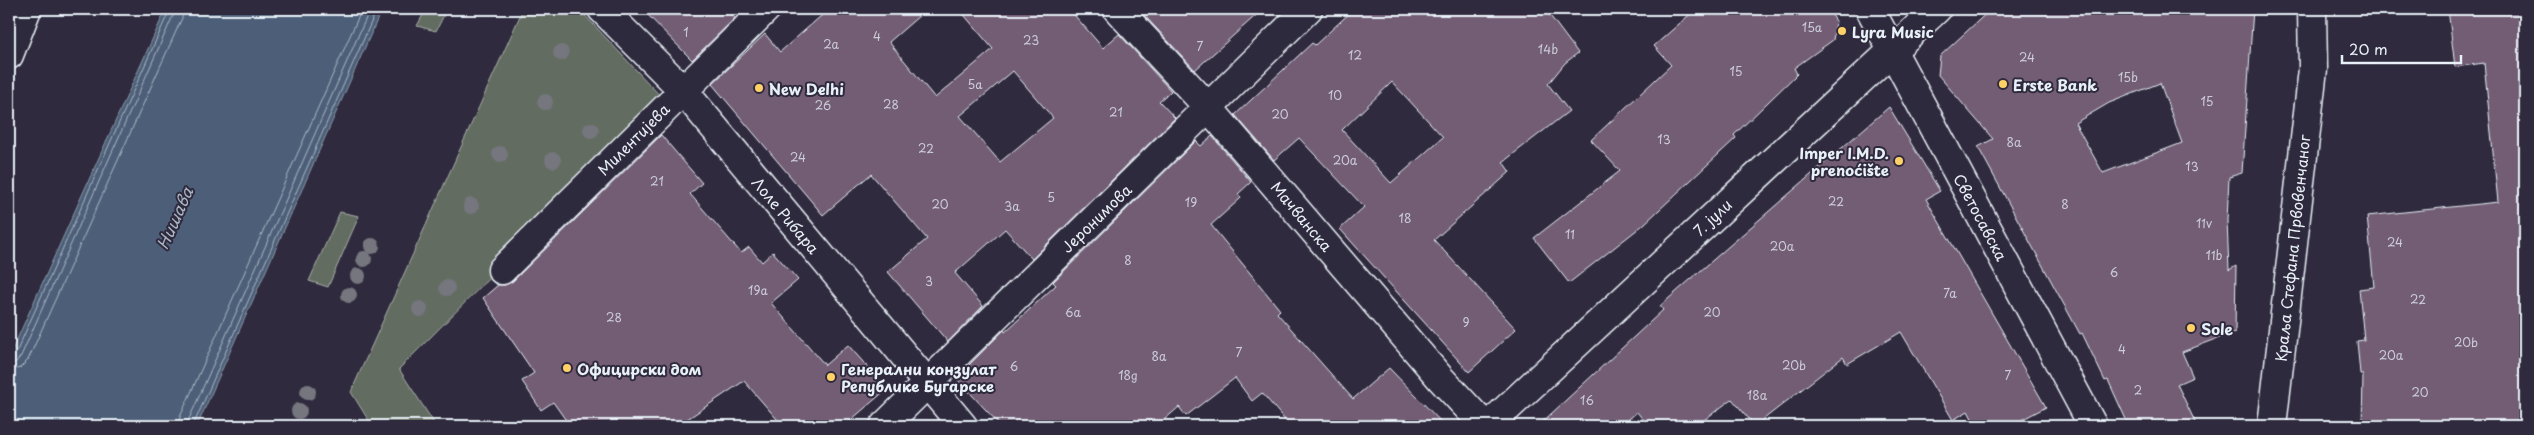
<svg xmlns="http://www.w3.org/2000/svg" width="2534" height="435" font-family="'Playpen Sans',sans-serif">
<rect width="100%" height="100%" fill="#2f2a3d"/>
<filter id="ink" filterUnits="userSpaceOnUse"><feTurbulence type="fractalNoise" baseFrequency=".02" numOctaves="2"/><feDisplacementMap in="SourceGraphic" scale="10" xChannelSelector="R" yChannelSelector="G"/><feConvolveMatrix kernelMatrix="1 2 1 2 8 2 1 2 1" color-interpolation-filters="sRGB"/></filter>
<g filter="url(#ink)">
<!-- green -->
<g fill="#646c60" stroke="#a6aeac">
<polygon points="426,9 447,9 436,31 417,26"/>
<polygon points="523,9 579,9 665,101 399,369 436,426 372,426 351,392"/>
<polygon points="340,212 359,216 328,287 309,281"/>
</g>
<!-- water -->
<polygon fill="#4d5f78" stroke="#8b99ab" points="166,9 382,9 197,426 9,426 9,357"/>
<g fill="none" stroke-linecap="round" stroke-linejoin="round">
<!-- shore -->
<g stroke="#aab7c5" stroke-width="1">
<polyline points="9,357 16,353 170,9"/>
<polyline points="9,363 16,362 21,356 176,9"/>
<polyline points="9,371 20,368 28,360 182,18 184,9"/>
<polyline points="179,426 180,417 362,9"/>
<polyline points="186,426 370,9"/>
<polyline points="193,426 377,9"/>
</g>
</g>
<!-- building -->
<g fill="#735d74" stroke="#e8f1f8" fill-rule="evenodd">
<polygon points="642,9 727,9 735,18 692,60"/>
<path d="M829 9H927L889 42 935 98 993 49 959 9H1069L1103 48 1119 34 1171 91 1159 101 1175 118 1032 259 1005 229 955 273 983 306 948 342 888 272 927 239 871 174 823 215 712 84 765 34 780 52ZM1013 71 1053 118 1000 162 960 116Z"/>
<polygon points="1147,9 1263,9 1195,70 1142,13"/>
<path d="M1354 9H1545L1578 53 1565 63 1548 84 1569 111 1503 162 1510 172 1434 240 1516 329 1469 372 1340 229 1364 207 1299 138 1274 160 1235 115 1312 43 1315 45ZM1392 82 1443 137 1391 183 1342 130Z"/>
<polygon points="1696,9 1828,9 1836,21 1833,40 1794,68 1797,74 1734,135 1736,138 1643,225 1569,283 1534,238 1620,171 1591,140 1671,65 1654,46"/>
<path d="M1991 9H2253L2242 173 2229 177 2227 220 2229 270 2236 266 2235 332 2182 352 2193 377 2177 384 2197 426H2129L2108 380 2105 381 2082 333 2080 334 1978 147 1993 139 1938 75 1940 56ZM2160 83 2182 143 2103 173 2075 123 2109 103Z"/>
<polygon points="2448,9 2525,9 2525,421 2471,426 2362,426 2363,374 2360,374 2357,341 2364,340 2359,289 2374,287 2367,216 2498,202 2484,63 2455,67"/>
<polygon points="1889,107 1940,191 1926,199 2046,407 2010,426 1976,426 1968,411 1953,420 1901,332 1847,364 1843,357 1755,426 1732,399 1696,426 1648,426 1637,412 1621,426 1538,426 1663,310 1660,306"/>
<polygon points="661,135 702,183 690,194 741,253 749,247 762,262 773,252 798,280 771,303 825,365 848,345 887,389 844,426 783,426 744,381 677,426 570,426 553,402 541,410 522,381 534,373 483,298 498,285 505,285 513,281"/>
<polygon points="1212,136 1251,182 1238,194 1241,198 1211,225 1280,310 1277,313 1353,399 1389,368 1445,426 1290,426 1262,393 1252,401 1235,378 1186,416 1179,407 1157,426 1001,426 956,378 1004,330 1005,332 1056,285 1053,282 1196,141 1201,146"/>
</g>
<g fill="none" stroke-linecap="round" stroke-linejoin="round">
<defs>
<g id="street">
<polyline points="602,9 682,89 963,426"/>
<polyline points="1117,9 1208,107 1441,379 1485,426"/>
<polyline points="1870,9 2093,426"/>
<polyline points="9,55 27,9"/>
<polyline points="502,270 766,9"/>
<polyline points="884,426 1308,9"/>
<polyline points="1488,426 1937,9"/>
</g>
<polyline id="secondary" points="2272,426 2313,69 2312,9"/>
</defs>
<!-- street casing -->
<use href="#street" stroke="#e8f1f8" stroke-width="31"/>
<!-- secondary casing -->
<use href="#secondary" stroke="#e8f1f8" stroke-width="31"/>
<!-- street -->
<use href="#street" stroke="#2f2a3d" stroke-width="28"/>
<!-- secondary -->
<use href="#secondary" stroke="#2f2a3d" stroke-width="28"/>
</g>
<!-- trees -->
<g fill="#74767e">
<circle cx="561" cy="53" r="8"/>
<circle cx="545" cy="102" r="8"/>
<circle cx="591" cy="130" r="8"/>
<circle cx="500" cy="154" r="8"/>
<circle cx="553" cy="160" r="8"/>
<circle cx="471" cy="206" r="8"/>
<circle cx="372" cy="246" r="8"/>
<circle cx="364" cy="259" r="8"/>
<circle cx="358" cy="276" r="8"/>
<circle cx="447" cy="288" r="8"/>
<circle cx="349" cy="295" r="8"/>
<circle cx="420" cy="309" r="8"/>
<circle cx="308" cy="392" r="8"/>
<circle cx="299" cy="411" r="8"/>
</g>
</g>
<!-- markers -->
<g fill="#ffd166" stroke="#2f2a3d" stroke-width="2">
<circle cx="1842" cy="31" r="5"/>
<circle cx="2003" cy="84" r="5"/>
<circle cx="759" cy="88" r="5"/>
<circle cx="1899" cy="161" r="5"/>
<circle cx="2191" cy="328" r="5"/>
<circle cx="567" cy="368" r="5"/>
<circle cx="831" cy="377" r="5"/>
</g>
<g text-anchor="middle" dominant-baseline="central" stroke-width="4" stroke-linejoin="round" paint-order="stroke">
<!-- number labels -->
<g font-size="12" fill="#cbccd7">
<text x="1812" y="27">15a</text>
<text x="686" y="32">1</text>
<text x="877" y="36">4</text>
<text x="1031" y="40">23</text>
<text x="831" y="44">2a</text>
<text x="1200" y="46">7</text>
<text x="1548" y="49">14b</text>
<text x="1355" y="55">12</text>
<text x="2027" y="57">24</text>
<text x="1736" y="71">15</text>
<text x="2128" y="77">15b</text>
<text x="975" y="84">5a</text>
<text x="1335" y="95">10</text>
<text x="2207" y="101">15</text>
<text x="891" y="104">28</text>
<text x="823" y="105">26</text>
<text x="1116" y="112">21</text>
<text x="1280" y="114">20</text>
<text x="1664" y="139">13</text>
<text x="2014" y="142">8a</text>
<text x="926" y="148">22</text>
<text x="798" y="157">24</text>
<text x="1345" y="160">20a</text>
<text x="2192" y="166">13</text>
<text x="657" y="181">21</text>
<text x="1051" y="197">5</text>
<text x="1836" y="201">22</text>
<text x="1191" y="202">19</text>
<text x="940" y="204">20</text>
<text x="2065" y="204">8</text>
<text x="1012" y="206">3a</text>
<text x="1405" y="218">18</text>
<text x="2204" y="223">11v</text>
<text x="1570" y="234">11</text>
<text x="2395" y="242">24</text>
<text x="1782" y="246">20a</text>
<text x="2214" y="255">11b</text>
<text x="1128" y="260">8</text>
<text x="2114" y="272">6</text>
<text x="929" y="281">3</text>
<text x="758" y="290">19a</text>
<text x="1950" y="293">7a</text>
<text x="2418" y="299">22</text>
<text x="1073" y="312">6a</text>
<text x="1712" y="312">20</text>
<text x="614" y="317">28</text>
<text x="1466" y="322">9</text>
<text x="2466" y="342">20b</text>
<text x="2122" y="349">4</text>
<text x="1239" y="352">7</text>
<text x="2391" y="355">20a</text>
<text x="1159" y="356">8a</text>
<text x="1794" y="365">20b</text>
<text x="1014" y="366">6</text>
<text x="1128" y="375">18g</text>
<text x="2008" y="375">7</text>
<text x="2138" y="390">2</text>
<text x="2420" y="392">20</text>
<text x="1757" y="395">18a</text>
<text x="1587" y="400">16</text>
</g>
<!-- poi labels -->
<g font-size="15" font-weight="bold" fill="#e8f1f8" stroke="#2f2a3d" text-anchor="start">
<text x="1852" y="31">Lyra Music</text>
<text x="2013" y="84">Erste Bank</text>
<text x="769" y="88">New Delhi</text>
<text x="1889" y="152" text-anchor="end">Imper I.M.D.<tspan x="1889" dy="17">prenoćište</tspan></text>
<text x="2201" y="328">Sole</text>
<text x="577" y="368">Официрски дом</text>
<text x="841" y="368">Генерални конзулат<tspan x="841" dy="17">Републике Бугарске</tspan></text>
</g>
<!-- street labels -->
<g font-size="15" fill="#e8f1f8" stroke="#2f2a3d">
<text transform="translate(633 139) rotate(-45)">Милентијева</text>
<text transform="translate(786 215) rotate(50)">Лоле Рибара</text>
<text transform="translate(1302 216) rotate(50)">Мачванска</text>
<text transform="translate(1712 217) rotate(-43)">7. јули</text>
<text transform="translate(1981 217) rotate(62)">Светосавска</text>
<text transform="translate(1096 218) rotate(-44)">Јеронимова</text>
<text transform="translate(2292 248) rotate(-84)">Краља Стефана Првовенчаног</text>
</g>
<!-- water labels -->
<g font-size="16" font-style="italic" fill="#aab7c5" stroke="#2f2a3d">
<text transform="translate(174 218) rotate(-66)">Нишава</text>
</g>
</g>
<!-- margin -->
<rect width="2534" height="435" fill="none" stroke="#2f2a3d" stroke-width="30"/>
<rect x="15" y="15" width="2504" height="405" fill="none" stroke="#e8f1f8" stroke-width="2" filter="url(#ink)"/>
<!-- scale -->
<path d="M2342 55v8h119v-8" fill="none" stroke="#e8f1f8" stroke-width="2.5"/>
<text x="2349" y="55" font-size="15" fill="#e8f1f8" stroke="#2f2a3d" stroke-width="4" paint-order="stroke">20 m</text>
</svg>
